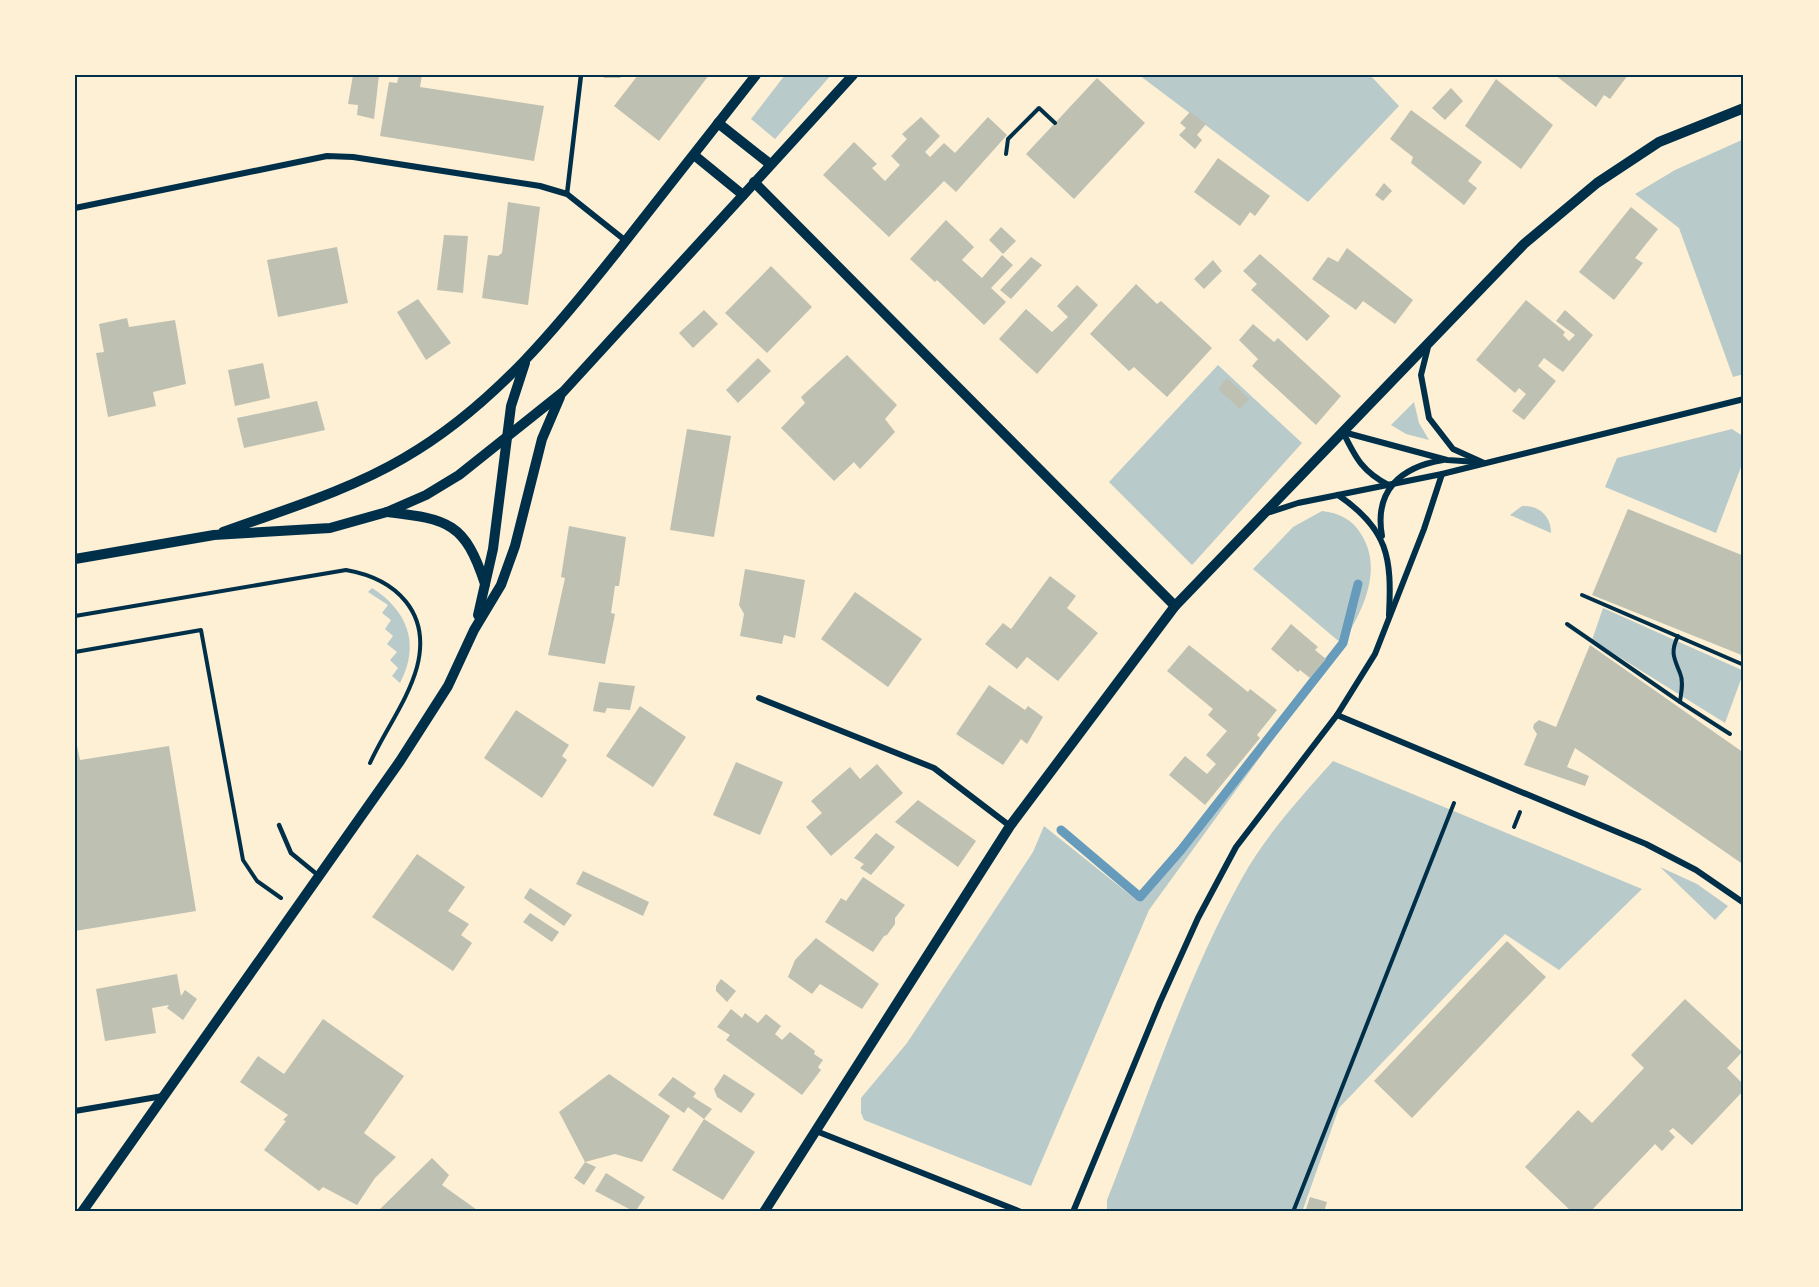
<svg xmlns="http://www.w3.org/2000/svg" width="1819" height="1287" font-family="'Noto Serif',serif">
<rect width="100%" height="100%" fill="#fdf0d5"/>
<!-- green -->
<g fill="#b9caca">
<polygon points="785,75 831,75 775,139 751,119"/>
<polygon points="1139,75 1370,75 1399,106 1308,202"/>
<polygon points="1744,139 1744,374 1733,377 1679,228 1635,194 1675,170"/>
<polygon points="1218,365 1302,443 1192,565 1109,482"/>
<polygon points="1414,402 1419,423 1429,440 1406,434 1391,425"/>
<polygon points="1732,429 1744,437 1744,459 1716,533 1605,487 1617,458"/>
<path d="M1522 506C1539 505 1551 516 1551 533L1510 515Z"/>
<path d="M1322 511C1339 513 1352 519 1361 534 1384 570 1362 611 1343 643L1149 910 1031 1186 864 1120 861 1113V1098L907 1043 1033 852 1044 826 1139 902 1342 644 1253 569 1293 527Z"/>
<path d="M372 588C407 610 421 644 400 683L392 676 398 668 390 660 397 652 387 644 393 636 385 629 391 620 382 613 388 605 368 592Z"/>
<polygon points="1603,608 1744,671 1725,723 1592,640"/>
<path d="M1333 761 1642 889 1559 970 1505 934 1339 1108 1302 1212H1107V1200C1149 1094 1186 979 1241 880 1265 836 1300 798 1333 761Z"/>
<polygon points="1660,867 1697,884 1728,906 1715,920"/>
</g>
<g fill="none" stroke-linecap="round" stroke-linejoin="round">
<!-- stream -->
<polyline stroke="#669bbc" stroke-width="9" points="1061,830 1140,897 1181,850 1343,643 1358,584"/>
</g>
<!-- building -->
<g fill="#bec0b2">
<polygon points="353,75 379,75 374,119 357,115 358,105 348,104"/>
<polygon points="399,75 422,75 420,87 544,106 534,161 380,136 389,82 397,83"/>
<polygon points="638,75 709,75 659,141 614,106"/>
<polygon points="1555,75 1628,75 1610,99 1604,95 1596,107"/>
<polygon points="1097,78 1145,123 1074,199 1026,154"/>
<polygon points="1496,79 1553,125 1521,169 1465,126"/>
<polygon points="1451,88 1463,101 1445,120 1432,108"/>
<polygon points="1411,110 1482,162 1468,181 1477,188 1464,205 1411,163 1413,157 1390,139"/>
<polygon points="1190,112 1206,124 1197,135 1202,140 1195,149 1179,135 1186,128 1180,123"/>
<polygon points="921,117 940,136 925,152 930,157 944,143 955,153 988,117 1007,135 956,192 944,181 889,237 823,175 854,142 877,164 872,168 885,181 900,165 891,156 907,139 902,134"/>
<polygon points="1218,158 1270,196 1255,216 1250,212 1240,226 1194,192"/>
<polygon points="1384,183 1392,191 1383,201 1375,195"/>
<polygon points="508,202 540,207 528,305 482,298 488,255 498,256 502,253"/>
<polygon points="1631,207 1658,229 1635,258 1643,263 1614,300 1579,272"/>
<polygon points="946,220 974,247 962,260 982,278 1002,255 1013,265 991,288 1006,302 984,325 937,280 935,282 910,259"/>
<polygon points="1001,227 1016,241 1003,254 989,240"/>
<polygon points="444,235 468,236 463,293 437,290"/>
<polygon points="337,247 348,303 278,317 267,260"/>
<polygon points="1347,248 1413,300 1395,324 1363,301 1356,310 1312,279 1328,257 1338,262"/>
<polygon points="1260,254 1330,316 1307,341 1251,290 1257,284 1243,271"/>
<polygon points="1031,257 1042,265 1011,299 1000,290"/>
<polygon points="1213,260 1222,271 1204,289 1194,279"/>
<polygon points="771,266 812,307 767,353 725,313"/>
<polygon points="1136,284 1157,304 1161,301 1212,348 1167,397 1134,367 1129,371 1090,334"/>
<polygon points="1077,285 1098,305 1037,374 999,339 1026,309 1052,332 1068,317 1057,306"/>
<polygon points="418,299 451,343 426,360 397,312"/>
<polygon points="1526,300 1565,332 1563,335 1569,341 1575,335 1556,321 1565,310 1593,335 1563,372 1544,358 1538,366 1556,381 1524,420 1512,411 1526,394 1519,388 1515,393 1476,360"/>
<polygon points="704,310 718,324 693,348 679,333"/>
<polygon points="127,318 129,327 175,320 186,384 153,392 156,406 108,417 96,353 104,352 99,324"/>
<polygon points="1253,324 1274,342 1278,338 1341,396 1316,425 1252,366 1258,359 1239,340"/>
<polygon points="847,355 897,405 885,419 895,432 860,469 854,462 834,481 781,428 805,403 801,397"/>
<polygon points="758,358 771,371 738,403 726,390"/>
<polygon points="263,363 270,398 235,406 228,370"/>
<polygon points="1227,378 1249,399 1240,409 1218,389"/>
<polygon points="317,401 325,430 244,448 237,418"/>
<polygon points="687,429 731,436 714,537 670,530"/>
<polygon points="1628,509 1744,556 1744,656 1592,595"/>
<polygon points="569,526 626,537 619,586 615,586 611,613 615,614 605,664 548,655 565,578 561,577"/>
<polygon points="745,569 805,580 795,638 784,635 782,644 740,636 744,614 739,605"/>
<polygon points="1050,576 1076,596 1067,608 1098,633 1058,681 1027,657 1017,669 985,644 1003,623 1011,629"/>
<polygon points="855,592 922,639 888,687 821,639"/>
<polygon points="1291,624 1318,647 1315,650 1326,659 1310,678 1300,670 1298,672 1271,649"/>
<polygon points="1189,645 1248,692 1250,689 1277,710 1257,735 1260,738 1205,805 1169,775 1185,756 1207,774 1216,764 1206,755 1227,731 1208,715 1213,709 1167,671"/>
<polygon points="1590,645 1744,753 1744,865 1575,748 1567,767 1589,776 1585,786 1524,765 1537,734 1533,728 1534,724 1539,720 1556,727"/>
<polygon points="599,682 635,686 630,710 607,708 605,713 593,711"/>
<polygon points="989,685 1025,710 1028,706 1043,717 1027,744 1021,739 1003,765 956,734"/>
<polygon points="640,706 686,737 653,787 606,756"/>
<polygon points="516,710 569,745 562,756 567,760 542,798 484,758"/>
<polygon points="75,736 80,760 169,746 196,911 75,931"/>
<polygon points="736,762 783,782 760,835 713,815"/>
<polygon points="877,764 903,793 831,856 806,827 822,813 811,801 850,767 860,779"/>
<polygon points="918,800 976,841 958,867 895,822"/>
<polygon points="876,833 895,847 871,875 860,868 864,864 854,858"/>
<polygon points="417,854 465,887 448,911 469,924 461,935 472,943 453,971 372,917"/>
<polygon points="583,871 649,902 643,916 576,884"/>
<polygon points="863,877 905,905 895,918 895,924 887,935 884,936 873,952 825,922 841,898 846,901"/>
<polygon points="530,888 572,915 564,926 524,898"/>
<polygon points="530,913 559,932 552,942 523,922"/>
<polygon points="816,938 879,984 862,1009 820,984 812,994 788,977 795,960"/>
<polygon points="1507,941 1546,977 1412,1118 1374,1081"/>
<polygon points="177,974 181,996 185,990 197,999 183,1020 167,1008 169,1005 152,1008 156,1033 105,1041 96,989"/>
<polygon points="721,979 736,991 727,1002 716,991 716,986"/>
<polygon points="1685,999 1742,1052 1727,1068 1744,1085 1744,1090 1692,1145 1673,1128 1669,1131 1675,1137 1662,1151 1655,1144 1590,1212 1572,1212 1525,1167 1578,1110 1592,1123 1644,1068 1631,1055"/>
<polygon points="731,1009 742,1018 745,1013 758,1023 766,1014 781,1026 775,1034 782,1040 790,1032 815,1051 814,1054 823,1060 818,1067 821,1070 802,1095 726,1040 730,1035 717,1027"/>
<polygon points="323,1019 404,1076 364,1133 396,1157 375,1178 357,1205 323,1187 319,1191 264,1150 286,1121 283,1120 288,1115 240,1082 258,1056 284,1074"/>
<polygon points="609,1074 670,1116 642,1162 615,1154 585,1162 559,1112"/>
<polygon points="724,1074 755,1094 741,1113 717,1097 714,1089"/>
<polygon points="673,1077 696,1093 693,1097 712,1109 704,1119 755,1152 723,1200 672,1170 704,1119 688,1107 684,1113 658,1095"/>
<polygon points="432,1158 449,1175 442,1185 480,1212 377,1212"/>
<polygon points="585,1162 596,1167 584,1185 574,1178"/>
<polygon points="606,1173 645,1197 635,1212 595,1191"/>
<polygon points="1310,1197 1327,1202 1324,1212 1305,1212"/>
</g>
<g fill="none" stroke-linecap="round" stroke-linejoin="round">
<!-- path -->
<g stroke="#003049" stroke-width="4">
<polyline points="1006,154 1008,139 1039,108 1055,123"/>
<polyline points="1582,595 1744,665"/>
<path d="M75 616 346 570C397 579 431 613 417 667 408 700 384 732 370 763"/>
<polyline points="1567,624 1680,702"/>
<path d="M1678 636C1670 652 1674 658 1680 673 1684 682 1681 693 1680 702L1730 734"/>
<polyline points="75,652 201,630 243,860 257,881 281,898"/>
<polyline points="1514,827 1520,812"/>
<polyline points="1293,1212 1454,803"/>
</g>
<!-- service -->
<g stroke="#003049" stroke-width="4.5">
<polyline points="604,75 620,75"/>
<polyline points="567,194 581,75"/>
<polyline points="279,825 291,853 319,876"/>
</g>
<!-- minor -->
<g stroke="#003049" stroke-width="6">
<polyline points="75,208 327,156 353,157 540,186 567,194 626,241"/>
<polyline points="1428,347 1421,375 1429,418 1453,449 1484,463"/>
<polyline points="1343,432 1447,460 1478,462"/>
<path d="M1343 432C1356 459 1363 472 1390 486"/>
<path d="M1338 495C1388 529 1392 557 1389 615"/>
<polyline points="1267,513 1298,503 1442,474 1744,399"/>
<path d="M1382 536C1374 491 1400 467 1443 460"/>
<polyline points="759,698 934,768 1010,826"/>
<polyline points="1337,715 1646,844 1696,870 1744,903"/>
<polyline points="75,1111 163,1096"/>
<polyline points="816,1131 1021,1212"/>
<polyline points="1073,1212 1160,1002 1198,918 1236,847 1337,715 1375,654 1424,529 1442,474"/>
</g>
<!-- tertiary -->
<g stroke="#003049" stroke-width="10">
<polyline points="718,123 770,164"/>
<polyline points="694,155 743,195"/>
<polyline points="754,182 1175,606"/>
<path d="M387 512C449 519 465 523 485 584"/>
<path d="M223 532C283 510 348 491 404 458 494 406 560 324 624 243 668 187 712 131 756 75"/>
<polyline points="75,559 214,535 330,528 387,512 426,495 459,475 563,392 853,75"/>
<polyline points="478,615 493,549 511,406 525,363"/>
<polyline points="82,1212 400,761 448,686 474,630 501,585 515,546 542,439 560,397"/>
<polyline points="764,1212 1010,826 1175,606 1524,244 1597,183 1659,142 1744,108"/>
</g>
</g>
<!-- border -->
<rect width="1819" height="1287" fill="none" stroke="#fdf0d5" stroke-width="153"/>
<rect x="76" y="76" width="1666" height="1134" fill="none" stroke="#003049" stroke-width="2"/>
</svg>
